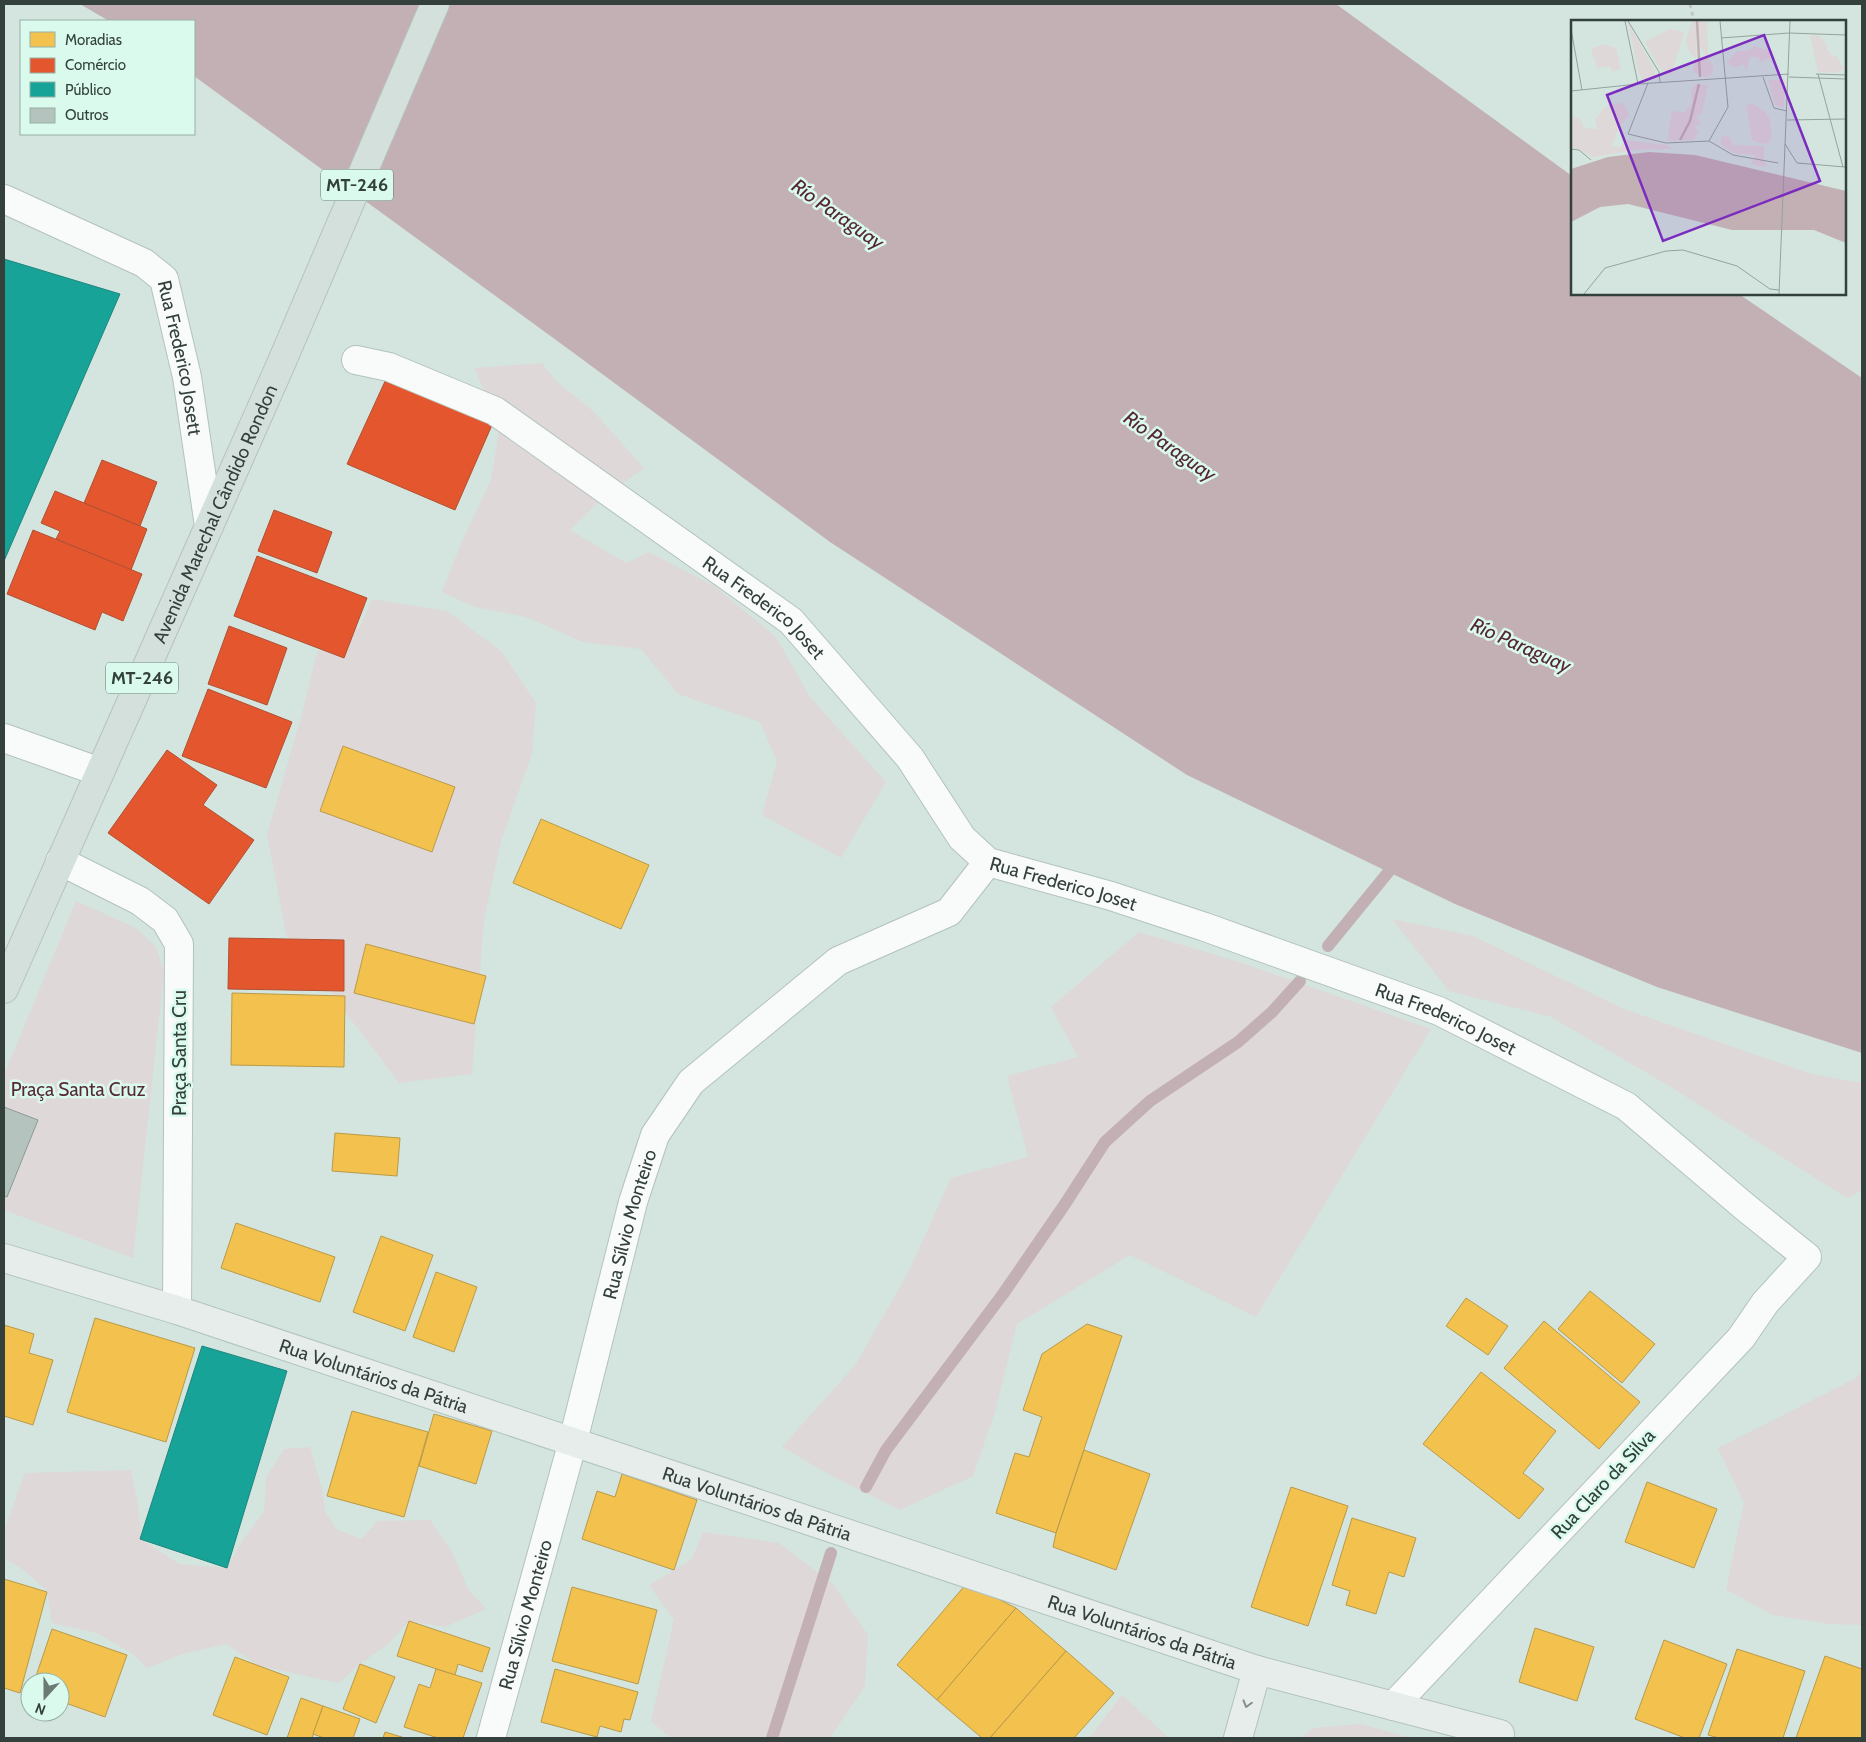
<svg xmlns="http://www.w3.org/2000/svg" width="1866" height="1742" font-family="Cabin,sans-serif">
<rect width="100%" height="100%" fill="#d3e5de"/>
<!-- green -->
<g fill="#dfd8d8">
<polygon points="542,363 556,381 593,411 644,468 604,497 570,530 626,563 649,552 714,586 776,637 810,697 886,782 841,858 762,815 777,761 760,722 678,694 641,649 583,642 526,617 475,607 442,592 460,546 491,480 500,424 474,368"/>
<polygon points="372,599 447,611 501,651 536,703 532,754 501,841 484,920 472,1074 399,1083 286,934 267,835 303,710 317,652 360,627"/>
<polygon points="76,901 136,928 156,947 164,972 133,1258 4,1210 4,1075"/>
<polygon points="1392,919 1473,936 1624,1009 1811,1074 1862,1083 1862,1190 1847,1198 1666,1084 1551,1017 1449,991"/>
<polygon points="1139,932 1242,963 1431,1029 1256,1317 1130,1255 1017,1324 995,1412 973,1476 900,1510 832,1476 782,1447 856,1364 909,1271 951,1178 1028,1157 1007,1076 1078,1057 1051,1007"/>
<polygon points="1862,1371 1862,1625 1831,1624 1772,1615 1726,1589 1744,1503 1718,1448 1856,1378"/>
<polygon points="310,1447 322,1489 325,1511 336,1529 361,1539 378,1521 430,1520 452,1552 468,1589 486,1609 445,1627 409,1621 388,1644 360,1664 339,1683 259,1666 226,1644 182,1654 147,1668 133,1654 97,1633 52,1623 47,1591 22,1569 4,1558 4,1531 25,1473 131,1470 138,1504 141,1539 179,1564 227,1568 243,1540 264,1512 266,1478 284,1449"/>
<polygon points="703,1532 779,1543 833,1584 868,1635 865,1686 830,1738 665,1738 668,1736 651,1721 674,1620 649,1585 691,1560"/>
<polygon points="1122,1695 1169,1738 1089,1738"/>
<polygon points="1360,1724 1412,1738 1300,1738 1314,1728"/>
</g>
<!-- water -->
<polygon fill="#c3b0b4" points="80,4 1336,4 1572,176 1572,294 1739,294 1862,378 1862,1053 1657,987 1455,904 1187,775 830,542 571,351 194,76 194,21 109,21"/>
<!-- homes -->
<g fill="#f2c14e" stroke="#b99a48">
<polygon points="343,746 455,787 432,852 320,811"/>
<polygon points="541,819 649,865 621,929 513,883"/>
<polygon points="366,944 486,976 474,1024 354,993"/>
<polygon points="232,993 345,996 344,1067 231,1065"/>
<polygon points="335,1133 400,1138 397,1176 332,1171"/>
<polygon points="236,1223 335,1257 320,1302 221,1268"/>
<polygon points="381,1236 433,1255 405,1331 353,1312"/>
<polygon points="436,1272 477,1287 454,1352 413,1337"/>
<polygon points="1590,1291 1655,1344 1622,1383 1558,1329"/>
<polygon points="1466,1298 1508,1326 1488,1355 1446,1326"/>
<polygon points="95,1318 195,1348 166,1442 67,1412"/>
<polygon points="1544,1321 1640,1402 1599,1449 1504,1368"/>
<polygon points="1087,1324 1122,1336 1056,1533 996,1513 1015,1453 1029,1457 1042,1417 1023,1410 1042,1354"/>
<polygon points="4,1325 34,1334 29,1353 53,1360 33,1425 4,1416"/>
<polygon points="1481,1372 1556,1431 1523,1473 1544,1489 1519,1519 1423,1444"/>
<polygon points="208,1380 265,1397 245,1466 188,1448"/>
<polygon points="352,1411 428,1432 404,1517 327,1496"/>
<polygon points="434,1414 492,1431 476,1484 419,1466"/>
<polygon points="1084,1450 1150,1474 1116,1570 1053,1547 1056,1533"/>
<polygon points="622,1474 697,1500 674,1570 582,1539 597,1491 615,1497"/>
<polygon points="1647,1482 1717,1509 1694,1568 1625,1542"/>
<polygon points="1291,1487 1348,1506 1308,1626 1251,1607"/>
<polygon points="1352,1518 1416,1538 1404,1577 1389,1572 1376,1614 1346,1605 1350,1591 1332,1585"/>
<polygon points="4,1579 47,1592 20,1693 4,1688"/>
<polygon points="967,1583 1016,1608 937,1700 897,1665"/>
<polygon points="572,1587 657,1610 638,1684 552,1661"/>
<polygon points="1016,1608 1066,1651 990,1738 982,1738 937,1700"/>
<polygon points="409,1621 490,1648 482,1672 458,1664 455,1675 397,1656"/>
<polygon points="1535,1628 1594,1647 1577,1701 1519,1682"/>
<polygon points="52,1629 127,1655 105,1717 60,1701 60,1682 34,1682"/>
<polygon points="1664,1640 1727,1664 1699,1738 1685,1738 1635,1719"/>
<polygon points="1737,1649 1805,1671 1783,1738 1719,1738 1708,1735"/>
<polygon points="1066,1651 1114,1693 1074,1738 990,1738"/>
<polygon points="1825,1656 1862,1669 1862,1738 1796,1738"/>
<polygon points="235,1657 289,1677 267,1735 213,1715"/>
<polygon points="360,1664 395,1677 376,1723 343,1709"/>
<polygon points="436,1669 482,1683 463,1738 438,1738 404,1727 419,1684 430,1688"/>
<polygon points="555,1669 638,1692 630,1720 624,1719 621,1732 600,1726 597,1737 541,1722"/>
<polygon points="301,1698 323,1706 312,1738 287,1738"/>
<polygon points="323,1706 360,1719 353,1738 324,1738 313,1734"/>
<polygon points="385,1732 405,1738 383,1738"/>
</g>
<!-- shops -->
<g fill="#e4572e" stroke="#af5032">
<polygon points="387,377 492,425 455,510 347,464"/>
<polygon points="102,460 157,482 140,526 84,503"/>
<polygon points="55,491 147,529 131,570 56,539 60,531 41,523"/>
<polygon points="274,510 332,532 317,573 258,551"/>
<polygon points="33,530 142,574 123,621 102,612 95,630 7,594"/>
<polygon points="257,556 367,598 344,658 234,616"/>
<polygon points="229,626 287,648 267,705 208,684"/>
<polygon points="208,689 292,722 266,788 182,756"/>
<polygon points="167,750 217,785 203,805 254,840 209,904 108,833"/>
<polygon points="229,938 344,940 344,991 228,989"/>
</g>
<!-- public -->
<g fill="#17a398" stroke="#1f857c">
<polygon points="4,259 120,294 4,561"/>
<polygon points="202,1346 287,1371 227,1568 140,1539"/>
</g>
<g fill="none" stroke-linecap="round" stroke-linejoin="round">
<!-- stream -->
<g stroke="#c3b0b4" stroke-width="12">
<polyline points="1328,946 1399,859"/>
<polyline points="866,1487 886,1450 1003,1294 1065,1204 1105,1142 1150,1101 1238,1042 1272,1012 1300,981"/>
<polyline points="772,1738 831,1553"/>
</g>
</g>
<!-- building -->
<polygon fill="#b4c3bd" stroke="#8d9a95" points="4,1107 38,1120 7,1197 4,1196"/>
<g fill="none" stroke-linecap="round" stroke-linejoin="round">
<defs>
<g id="minor">
<path id="s1" d="M4 199 144 263 164 279 187 377 209 526"/>
<path id="s2" d="M356 360 389 367 495 411 791 621 910 758 962 838 988 862 1111 896 1205 927 1439 1011 1626 1106 1745 1207 1807 1257 1765 1303 1741 1338 1393 1706"/>
<polyline points="4,738 100,772"/>
<polyline points="60,861 140,901 165,920 179,944 177,1310"/>
<path id="s3" d="M491 1738 573 1441 633 1202 655 1135 691 1082 838 961 949 912 988 862"/>
</g>
<g id="secondary">
<path id="s4" d="M4 1258 177 1310 1257 1670 1500 1734 1499 1738"/>
<polyline points="1238,1738 1257,1670"/>
</g>
<g id="primary">
<path id="s5" d="M4 989 280 366 435 4"/>
</g>
</defs>
<!-- minor casing -->
<use href="#minor" stroke="#b3c2bc" stroke-width="30"/>
<!-- secondary casing -->
<use href="#secondary" stroke="#b3c2bc" stroke-width="30"/>
<!-- primary casing -->
<use href="#primary" stroke="#b7c1bd" stroke-width="30"/>
<!-- path -->
<polyline stroke="#c2c7c5" stroke-width="3" stroke-dasharray="4 4" stroke-linecap="butt" points="1690,4 1694,21"/>
<!-- minor -->
<use href="#minor" stroke="#f8fbfa" stroke-width="28"/>
<!-- secondary -->
<use href="#secondary" stroke="#e7edeb" stroke-width="28"/>
<!-- primary -->
<use href="#primary" stroke="#d4e0dc" stroke-width="28"/>
</g>
<!-- one-way arrows -->
<defs><path id="oneway-chevron" d="M-2-3.5L2.5 0L-2 3.5" fill="none" stroke-width="1.6" stroke-linecap="round" stroke-linejoin="round" transform="scale(1.25)"/></defs>
<use stroke="#848e8a" href="#oneway-chevron" transform="translate(1247 1704) rotate(106)"/>
<g text-anchor="middle" dominant-baseline="central" stroke-width="5" stroke-linejoin="round" paint-order="stroke">
<!-- shield labels -->
<g fill="#d9faec" stroke="#657870" stroke-width="1">
<rect x="321" y="169.5" width="72" height="31" rx="4"/>
<rect x="106" y="662.5" width="72" height="31" rx="4"/>
</g>
<g font-size="18" font-weight="bold" fill="#33403b">
<text x="357" y="185">MT-246</text>
<text x="142" y="678">MT-246</text>
</g>
<!-- street labels -->
<g font-size="19" fill="#33403b" stroke="#d9faec">
<text stroke="none"><textPath href="#s1" startOffset="260">Rua Frederico Josett</textPath></text>
<text stroke="none"><textPath href="#s5" startOffset="520">Avenida Marechal Cândido Rondon</textPath></text>
<text stroke="none"><textPath href="#s2" startOffset="482">Rua Frederico Joset</textPath></text>
<text stroke="none"><textPath href="#s2" startOffset="902">Rua Frederico Joset</textPath></text>
<text stroke="none"><textPath href="#s2" startOffset="1308">Rua Frederico Joset</textPath></text>
<text transform="translate(179 1053) rotate(-90)">Praça Santa Cru</text>
<text stroke="none"><textPath href="#s3" startOffset="532">Rua Sílvio Monteiro</textPath></text>
<text stroke="none"><textPath href="#s4" startOffset="388">Rua Voluntários da Pátria</textPath></text>
<text transform="translate(1603 1484) rotate(-47)">Rua Claro da Silva</text>
<text stroke="none"><textPath href="#s4" startOffset="792">Rua Voluntários da Pátria</textPath></text>
<text stroke="none"><textPath href="#s3" startOffset="128">Rua Sílvio Monteiro</textPath></text>
<text stroke="none"><textPath href="#s4" startOffset="1198">Rua Voluntários da Pátria</textPath></text>
</g>
<!-- park labels -->
<g font-size="19" fill="#592938" stroke="#d9faec">
<text x="78" y="1089">Praça Santa Cruz</text>
</g>
<!-- water labels -->
<g font-size="20" font-style="italic" fill="#562636" stroke="#d9faec">
<text transform="translate(838 214) rotate(35)">Río Paraguay</text>
<text transform="translate(1170 446) rotate(35)">Río Paraguay</text>
<text transform="translate(1521 645) rotate(24)">Río Paraguay</text>
</g>
</g>
<!-- overview -->
<g transform="translate(1571 20)">
<rect width="275" height="275" fill="#d3e5de"/>
<path d="M121 1H125V38L118 32 115 21ZM126 1H136L137 37 143 49 140 55 134 57 123 52 122 48 125 39 135 36 126 20ZM57 2 84 51V56L79 60 71 59 68 54ZM98 9 113 12 100 55 88 48 74 22ZM239 15 248 16 255 22 256 29 260 35 266 36 273 49 264 53 247 52ZM33 24 45 28 50 48 42 52 39 46 26 48 20 29ZM183 26 199 31V38L190 42 187 37H179L176 50 171 44 164 48 156 42 166 31H177ZM197 60H214L213 88 204 85ZM125 64 137 65 131 93 125 97 130 103 124 107 128 111 123 120 96 121 101 91 114 92 121 83 120 69ZM48 83 53 84 58 95 49 105 41 126 49 127 55 120 95 125 102 129 62 130 23 137 0 126V96L10 99 13 108 26 109 24 99 29 93 35 86ZM180 83 195 92 199 100 201 117 198 123 192 124 181 120 175 86ZM151 116 159 117 162 125 193 126V142L197 146H186L180 143 184 135 163 133 149 124Z" fill="#dfd8d8"/>
<path d="M78 132 124 135 275 171V223L243 210H161L57 184 29 187 0 202V149L37 137Z" fill="#c3b0b4"/>
<path fill="none" stroke="#c3b0b4" stroke-width="2.5" d="M126 1 129 57M109 120 119 101 128 64"/>
<path fill="none" stroke="#93a39d" stroke-width="1" d="M54 1 67 64 218 54M57 1 88 52 89 62M0 9 11 70M150 18 218 13 275 15M245 54 275 55M247 54 272 147M192 57 203 88 216 91M218 57 275 59M77 63 57 114 95 123 138 121 162 135 207 143M0 71 67 64M216 100 275 99M138 121 157 87 149 1M214 124 226 143 274 147M0 129 8 130 20 140M13 274 34 248 95 231 112 230 166 246 199 269 208 270M208 274 219 1"/>
<path fill="#7b2cbf" fill-opacity="0.15" stroke="#7b2cbf" stroke-width="2.5" d="M193 15 249 161 92 221 36 75Z"/>
<rect width="275" height="275" fill="none" stroke="#33403b" stroke-width="2.5"/>
</g>
<!-- border -->
<rect width="1866" height="1742" fill="none" stroke="#33403b" stroke-width="10"/>
<!-- legend -->
<rect x="20" y="20" width="175" height="115" fill="#d9faec" stroke="#97b0a5"/>
<rect x="30" y="32" width="25" height="15" fill="#f2c14e" stroke="#97b0a5"/>
<text x="65" y="45" font-size="15" fill="#33403b">Moradias</text>
<rect x="30" y="58" width="25" height="15" fill="#e4572e" stroke="#97b0a5"/>
<text x="65" y="70" font-size="15" fill="#33403b">Comércio</text>
<rect x="30" y="82" width="25" height="15" fill="#17a398" stroke="#97b0a5"/>
<text x="65" y="95" font-size="15" fill="#33403b">Público</text>
<rect x="30" y="108" width="25" height="15" fill="#b4c3bd" stroke="#97b0a5"/>
<text x="65" y="120" font-size="15" fill="#33403b">Outros</text>
<!-- north arrow -->
<g transform="translate(45 1697) rotate(201)"><circle r="24" fill="#d9faec" stroke="#97b0a5"/>
<path d="M0-4L9 19L0 12L-9 19Z" fill="#6b7a74"/>
<text y="-8" font-size="14" font-weight="bold" text-anchor="middle" fill="#33403b">N</text>
</g>
</svg>
